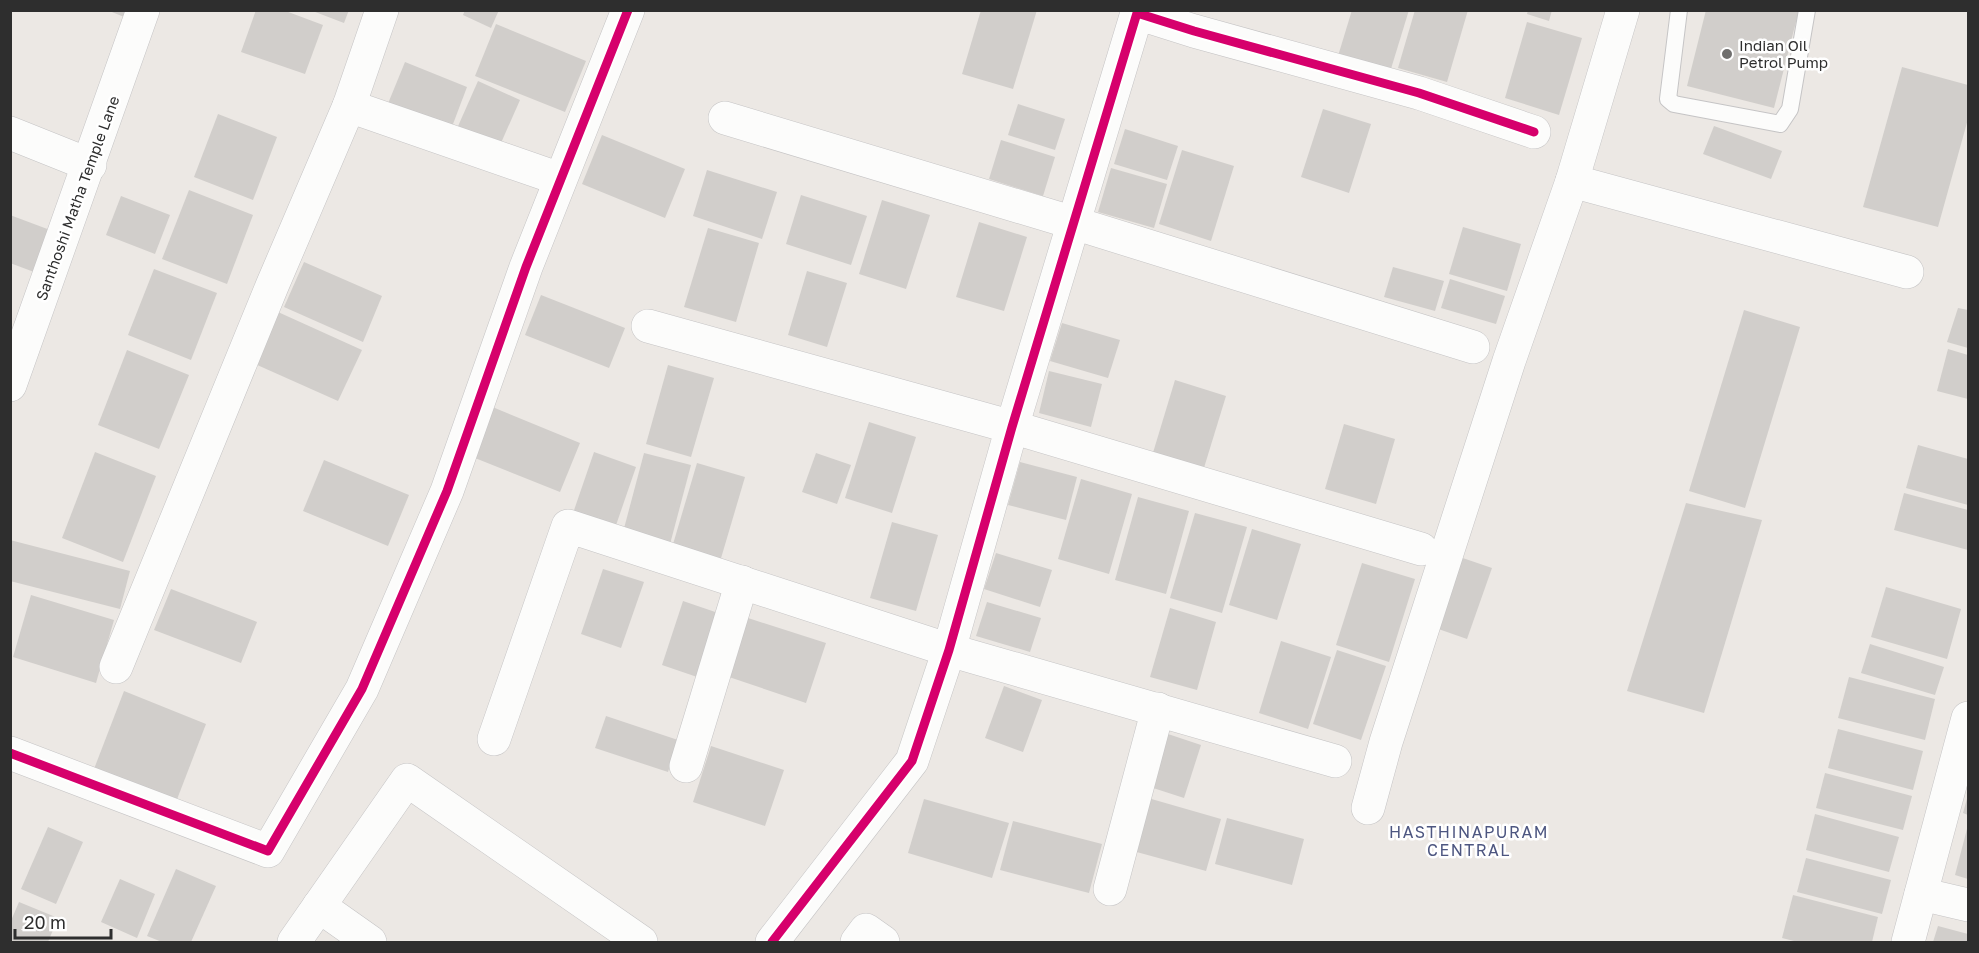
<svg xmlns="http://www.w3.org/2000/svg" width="1979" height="953" font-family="'Golos Text',sans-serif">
<rect width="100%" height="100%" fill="#ece8e4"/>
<!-- building -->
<g fill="#d1cecb">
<polygon points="107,10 138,10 134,21"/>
<polygon points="256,10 283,10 323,25 305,74 241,52"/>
<polygon points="310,10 349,10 344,23"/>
<polygon points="465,10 499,10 491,28 463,15"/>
<polygon points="981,10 1037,10 1013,89 962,74"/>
<polygon points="1352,10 1409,10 1390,72 1338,56"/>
<polygon points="1415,10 1468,10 1447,82 1398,68"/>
<polygon points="1528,10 1552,10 1549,21 1527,14"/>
<polygon points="1706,10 1799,10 1774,108 1687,86"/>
<polygon points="1527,22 1582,38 1559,115 1505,98"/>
<polygon points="496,24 586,61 565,112 475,76"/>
<polygon points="405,62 467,87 450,132 387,106"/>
<polygon points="1902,67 1968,85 1968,119 1938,227 1863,207"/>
<polygon points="478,81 520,100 497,152 455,133"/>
<polygon points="1018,104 1065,119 1055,150 1008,135"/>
<polygon points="1323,109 1371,124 1349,193 1301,177"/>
<polygon points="218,114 277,137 253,200 194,177"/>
<polygon points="1714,126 1782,151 1771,179 1703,154"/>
<polygon points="1125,129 1178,146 1167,180 1114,164"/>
<polygon points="602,135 685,169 665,218 582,184"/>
<polygon points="1001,140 1055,157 1043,196 989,179"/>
<polygon points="1182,150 1234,166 1211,241 1159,224"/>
<polygon points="1111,168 1167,184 1154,228 1098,212"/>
<polygon points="707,170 777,192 762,239 693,216"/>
<polygon points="189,190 253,215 227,284 162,259"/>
<polygon points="801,195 867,216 851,265 786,244"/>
<polygon points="121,196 170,215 155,254 106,235"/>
<polygon points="882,200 930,215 906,289 859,274"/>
<polygon points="10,215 50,230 34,272 10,263"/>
<polygon points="979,222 1027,237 1004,311 956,297"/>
<polygon points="1463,227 1521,244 1507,291 1449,274"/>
<polygon points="708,228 759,243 736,322 684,307"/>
<polygon points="304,262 382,296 363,342 284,307"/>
<polygon points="1393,267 1444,281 1435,311 1384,297"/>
<polygon points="154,269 217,293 191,360 128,335"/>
<polygon points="807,271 847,283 827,347 788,335"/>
<polygon points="1450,279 1505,296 1496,324 1441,308"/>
<polygon points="541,295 625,328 609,368 525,335"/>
<polygon points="1958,308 1968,310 1968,348 1947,342"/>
<polygon points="1744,310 1800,327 1745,508 1689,491"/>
<polygon points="278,312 362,350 338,401 255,364"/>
<polygon points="1062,323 1120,340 1108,378 1050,361"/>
<polygon points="1948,349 1968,355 1968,399 1937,391"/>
<polygon points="127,350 189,375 159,449 98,425"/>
<polygon points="668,365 714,378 691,457 646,444"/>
<polygon points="1049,371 1102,384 1091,427 1039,413"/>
<polygon points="1175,380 1226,396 1203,471 1152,456"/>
<polygon points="490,406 580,443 560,492 470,456"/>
<polygon points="869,422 916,437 892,513 845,498"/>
<polygon points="1344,424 1395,439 1376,504 1325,489"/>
<polygon points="1918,445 1968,459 1968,505 1906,488"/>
<polygon points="95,452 156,476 123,562 62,538"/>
<polygon points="594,452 636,467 614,531 572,516"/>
<polygon points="644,453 691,465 669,548 622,536"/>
<polygon points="816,453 851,465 837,504 802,492"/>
<polygon points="324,460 409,495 388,546 303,511"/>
<polygon points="1020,462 1077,477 1066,520 1008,505"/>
<polygon points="697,463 745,477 719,565 671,551"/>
<polygon points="1081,479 1132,494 1109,574 1058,559"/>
<polygon points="1904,493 1968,510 1968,550 1894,530"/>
<polygon points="1138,497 1189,511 1166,594 1115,580"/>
<polygon points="1686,503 1762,520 1704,713 1627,691"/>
<polygon points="1195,513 1247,527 1222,613 1170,598"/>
<polygon points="892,522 938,535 916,611 870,598"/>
<polygon points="1252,529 1301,544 1277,620 1229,605"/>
<polygon points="10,540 130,571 120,609 10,581"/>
<polygon points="996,553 1052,570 1040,607 984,589"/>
<polygon points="1451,554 1492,568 1467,639 1427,625"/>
<polygon points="1362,563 1415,579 1389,662 1336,645"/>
<polygon points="603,569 644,582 621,648 581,634"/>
<polygon points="1886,587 1961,609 1947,659 1871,637"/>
<polygon points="171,589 257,622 241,663 154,630"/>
<polygon points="31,595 114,620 96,683 13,657"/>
<polygon points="683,601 724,615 703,679 662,665"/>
<polygon points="987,602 1041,618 1030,652 976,636"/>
<polygon points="1170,608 1216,622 1197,690 1150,677"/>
<polygon points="748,618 826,643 806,703 729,677"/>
<polygon points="1281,641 1331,657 1308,729 1259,713"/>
<polygon points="1870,644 1944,667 1935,695 1861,673"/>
<polygon points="1337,650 1386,666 1361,740 1313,724"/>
<polygon points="1849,677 1935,699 1925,740 1838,718"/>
<polygon points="1004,686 1042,700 1023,752 985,738"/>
<polygon points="124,691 206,724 176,802 94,769"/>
<polygon points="606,716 678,740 668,772 595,748"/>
<polygon points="1838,729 1923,751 1913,790 1828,768"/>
<polygon points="1165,733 1201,745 1184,798 1147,786"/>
<polygon points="711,746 784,770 765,826 693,802"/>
<polygon points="1825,773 1912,796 1903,830 1816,808"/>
<polygon points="1968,795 1968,815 1963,813"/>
<polygon points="1148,798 1221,819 1206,871 1133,851"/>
<polygon points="924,799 1009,823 992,878 908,853"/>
<polygon points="1815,814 1899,837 1889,872 1806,850"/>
<polygon points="1227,818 1304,839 1292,885 1215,864"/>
<polygon points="1013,821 1102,844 1089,893 1000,870"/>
<polygon points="1968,825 1968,879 1955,875"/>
<polygon points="48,827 83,842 56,904 21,889"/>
<polygon points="1806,858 1891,880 1882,914 1797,892"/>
<polygon points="176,869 216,886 191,942 162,942 147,936"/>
<polygon points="120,879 155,894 137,938 101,922"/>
<polygon points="1793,895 1878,917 1872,942 1798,942 1782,938"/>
<polygon points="19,902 58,918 48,942 10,942 10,923"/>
<polygon points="1938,926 1968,934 1968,942 1933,942"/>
</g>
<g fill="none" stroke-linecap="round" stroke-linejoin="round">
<defs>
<polyline id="service" points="1679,10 1668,99 1674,104 1780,124 1790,109 1807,10"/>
<g id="minor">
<polyline points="349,106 560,179"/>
<polyline points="725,118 1074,223 1473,347"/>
<polyline points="10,133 90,165"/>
<polyline points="1572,181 1907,272"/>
<polyline points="648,326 1012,427 1421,549"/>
<polyline points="116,667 272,286 349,106 382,10"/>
<polyline points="494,739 568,526 949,650 1335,761"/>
<polyline points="10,753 268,851 362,689 447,491 526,267 628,10"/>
<polyline points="686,766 742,582"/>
<polyline points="1368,808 1386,742 1509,361 1572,181 1623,10"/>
<polyline points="1110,889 1158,709"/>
<polyline points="1921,894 1968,905"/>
<polyline points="319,906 370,942"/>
<polyline points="294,942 407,780 641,942"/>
<polyline points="772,942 912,761 949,650 1012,427 1137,13 1194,31 1419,93 1534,132"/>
<polyline points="857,942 866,930 883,942"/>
<polyline points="1908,942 1968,718"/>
</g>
<polyline id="tertiary" points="10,385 143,10"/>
</defs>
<!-- service casing -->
<use href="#service" stroke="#c5c4c5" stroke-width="18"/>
<!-- minor casing -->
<use href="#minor" stroke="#c5c4c5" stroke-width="34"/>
<!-- tertiary casing -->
<use href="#tertiary" stroke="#c5c4c5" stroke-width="34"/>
<!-- service -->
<use href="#service" stroke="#fcfcfb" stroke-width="16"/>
<!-- minor -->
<use href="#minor" stroke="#fcfcfb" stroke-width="33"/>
<!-- tertiary -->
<use href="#tertiary" stroke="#fcfcfb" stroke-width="33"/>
<defs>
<g id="cycleway">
<polyline points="10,753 268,851 362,689 447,491 526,267 628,10"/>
<polyline points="772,942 912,761 949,650 1012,427 1137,13 1194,31 1419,93 1534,132"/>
</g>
</defs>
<!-- cycleway casing -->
<use href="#cycleway" stroke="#fff" stroke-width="13"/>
<!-- cycleway -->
<use href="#cycleway" stroke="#d6006c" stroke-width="9"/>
</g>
<!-- markers -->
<circle fill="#706f6e" stroke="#fff" stroke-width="2" cx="1727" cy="54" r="6"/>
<g text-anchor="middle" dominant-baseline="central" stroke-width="5" stroke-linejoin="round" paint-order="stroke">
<!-- poi labels -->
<g font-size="15" fill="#2e2e2e" stroke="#fff" text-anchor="start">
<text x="1739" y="45">Indian Oil<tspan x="1739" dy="17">Petrol Pump</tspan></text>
</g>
<!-- street labels -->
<g font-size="15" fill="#2e2e2e" stroke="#fff">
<text transform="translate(77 198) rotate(-70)">Santhoshi Matha Temple Lane</text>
</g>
<!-- neighbourhood labels -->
<g font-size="16" letter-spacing="1.5" fill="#4d5680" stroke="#fff">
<text x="1469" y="832">HASTHINAPURAM<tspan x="1469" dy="18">CENTRAL</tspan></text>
</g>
</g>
<!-- border -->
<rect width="1979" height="953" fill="none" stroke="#2e2e2e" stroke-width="24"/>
<!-- scale -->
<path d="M15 929v9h96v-9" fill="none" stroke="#2e2e2e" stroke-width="3"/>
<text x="24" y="929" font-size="18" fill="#2e2e2e" stroke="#ffffff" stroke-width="4.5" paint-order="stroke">20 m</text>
</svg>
